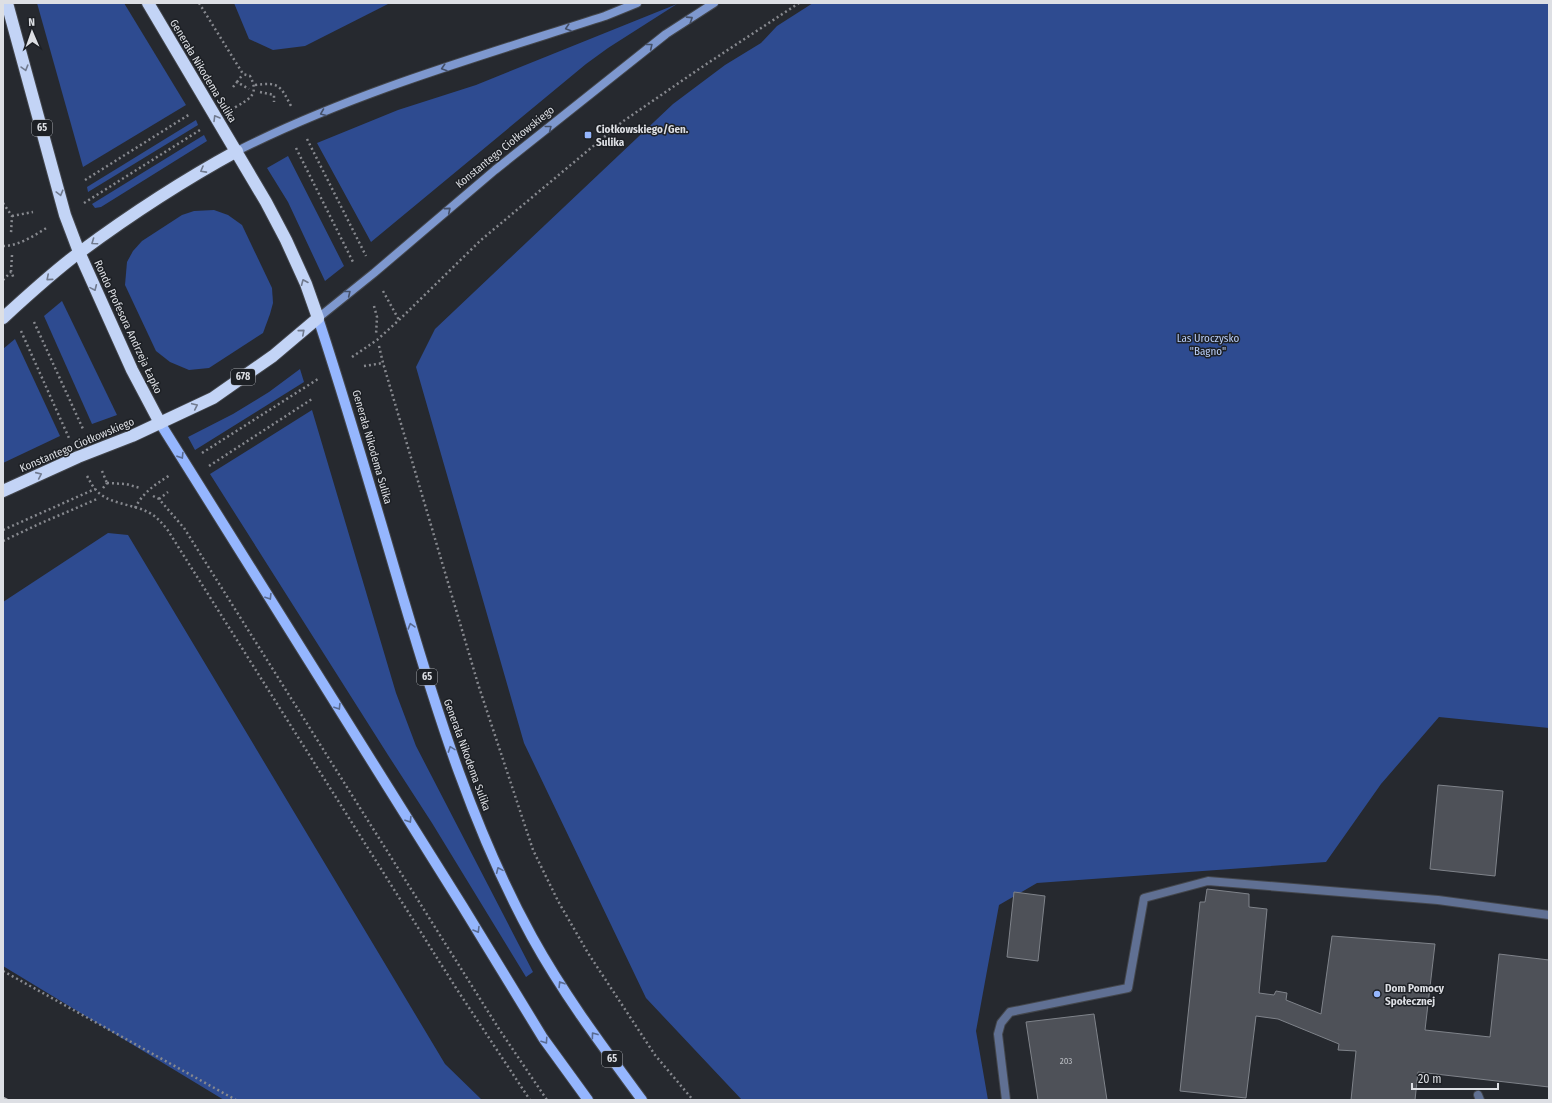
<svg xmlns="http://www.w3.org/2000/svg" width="1552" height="1103" font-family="'Fira Sans Condensed',sans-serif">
<rect width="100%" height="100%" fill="#26292f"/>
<!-- green -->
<g fill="#2e4b90">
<polygon points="37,3 124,3 186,105 83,167"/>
<polygon points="234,3 390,3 305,46 273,50 249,39"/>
<polygon points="813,3 1549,3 1549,728 1439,717 1381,784 1326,862 1037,883 999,905 976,1031 988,1100 742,1100 646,998 524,743 416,367 435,329 673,104 725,65 761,43 777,26"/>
<polygon points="677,4 608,48 586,64 371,242 317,143 398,110 476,85"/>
<polygon points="196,120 198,125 88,192 87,187"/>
<polygon points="204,135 207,141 101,207 95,208 92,204"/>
<polygon points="288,156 344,266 325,281 288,202 267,168"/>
<polygon points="214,210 228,215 242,225 272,288 273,303 270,314 263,333 209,368 189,370 170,362 156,351 125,285 127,262 133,251 142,241 182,215 194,211"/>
<polygon points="62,301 117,415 92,424 44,316"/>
<polygon points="15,339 60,436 3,463 3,349"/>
<polygon points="300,369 304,382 195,450 188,437 233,414 269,392"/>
<polygon points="312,410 396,693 416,746 533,972 526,977 432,823 388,755 210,474"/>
<polygon points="108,533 128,535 445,1064 482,1100 224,1100 3,966 3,602"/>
</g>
<!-- building -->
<g fill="#4e5158" stroke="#7f838a">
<polygon points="1438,785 1503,791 1495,876 1430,869"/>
<polygon points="1207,889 1249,894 1249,907 1267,909 1259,993 1274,995 1276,991 1287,993 1286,1000 1321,1014 1332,936 1435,944 1425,1030 1490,1037 1499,954 1549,960 1549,1087 1418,1072 1415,1100 1351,1100 1356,1051 1338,1050 1339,1044 1278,1019 1256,1016 1246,1098 1180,1091 1200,902 1205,902"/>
<polygon points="1014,892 1045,896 1038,961 1007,957"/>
<polygon points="1094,1014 1107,1100 1038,1100 1026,1022"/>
</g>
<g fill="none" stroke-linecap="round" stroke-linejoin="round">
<defs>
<g id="lane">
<polyline points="1478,1095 1480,1100"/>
<polyline points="1006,1100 998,1034 1001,1023 1010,1012 1128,988 1144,898 1208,881 1438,900 1549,915"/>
</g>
<g id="secondary">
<path d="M237 151C354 92 481 56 605 16L637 3"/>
<polyline points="318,318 374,273 495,170 666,34 714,3"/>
</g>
<g id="primary">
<path d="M318 318C349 412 376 506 404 601 438 716 474 831 532 937 564 995 603 1047 642 1100"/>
<polyline points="160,423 463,907 543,1038 588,1100"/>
</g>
<g id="highway">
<polyline points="7,3 65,215 79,252 132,370 160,423"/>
<path d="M3 318C28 295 53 272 80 252 130 215 182 181 237 151"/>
<polyline points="3,491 78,457 132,436 213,398 273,356 318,318 306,284 286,240 266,202 148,3"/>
</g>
</defs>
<!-- lane casing -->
<use href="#lane" stroke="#43464c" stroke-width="10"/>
<!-- secondary casing -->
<use href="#secondary" stroke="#43464c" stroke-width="10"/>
<!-- primary casing -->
<use href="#primary" stroke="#43464c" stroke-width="12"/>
<!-- highway casing -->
<use href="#highway" stroke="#43464c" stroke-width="14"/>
<!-- path -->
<g stroke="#87898f" stroke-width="2.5" stroke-dasharray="2 3" stroke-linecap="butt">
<path d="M199 3 243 74 250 76C260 95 249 99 234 108"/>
<polyline points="237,82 243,74"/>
<path d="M255 85C279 82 280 85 291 106"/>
<polyline points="233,87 237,82 249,89"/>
<polyline points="260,92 274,95 274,102"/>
<polyline points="307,139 366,256"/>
<polyline points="296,148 353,262"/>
<polyline points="85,180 190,114"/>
<polyline points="3,203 12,216 11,233"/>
<polyline points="84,203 200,130"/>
<polyline points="12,216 33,212"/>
<path d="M3 246C19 246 35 235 48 227"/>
<polyline points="12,255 11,271 14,279"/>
<polyline points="3,280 11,272"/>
<polyline points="383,291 399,320"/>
<polyline points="374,306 377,317 376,335"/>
<polyline points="34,322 83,429"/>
<polyline points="21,331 69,438"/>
<polyline points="379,346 383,363 478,684 533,850 558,901 588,953 655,1055 693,1100"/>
<polyline points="352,357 377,340 399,320 481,240 622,122 699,69 799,3"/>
<polyline points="364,366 383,363"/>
<polyline points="202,453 318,379"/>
<polyline points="209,466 312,399"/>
<polyline points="102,471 107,483"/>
<path d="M87 476C90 481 92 486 96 490 108 504 132 504 148 512 156 516 161 522 167 529L456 988 530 1100"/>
<polyline points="107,483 126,484 140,488"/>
<polyline points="103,488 107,483"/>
<polyline points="153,496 159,499 184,528 499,1029 547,1100"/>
<polyline points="159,499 168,492"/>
<path d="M135 508C144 491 155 485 170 475"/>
<polyline points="3,530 95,489"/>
<polyline points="3,541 39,524 97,499"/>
<polyline points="3,971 236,1100"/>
</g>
<!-- lane -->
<use href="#lane" stroke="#607093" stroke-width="8"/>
<!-- secondary -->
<use href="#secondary" stroke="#7e98cf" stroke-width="8"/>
<!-- primary -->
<use href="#primary" stroke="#95b6fe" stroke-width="10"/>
<!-- highway -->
<use href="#highway" stroke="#c3d4f6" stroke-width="12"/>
<!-- rail -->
<polyline stroke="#b2b5ba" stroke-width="3" points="3,1098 7,1100"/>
</g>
<!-- one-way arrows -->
<defs><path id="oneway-chevron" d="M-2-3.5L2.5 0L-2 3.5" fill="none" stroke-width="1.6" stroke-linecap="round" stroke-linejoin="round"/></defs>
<g stroke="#445069">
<use href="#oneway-chevron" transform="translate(690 19) rotate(-33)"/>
<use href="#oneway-chevron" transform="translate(568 28) rotate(162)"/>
<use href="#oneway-chevron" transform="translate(650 46) rotate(-39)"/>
<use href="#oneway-chevron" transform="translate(444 68) rotate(162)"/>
<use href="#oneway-chevron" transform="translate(323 113) rotate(158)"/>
<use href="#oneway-chevron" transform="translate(549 128) rotate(-39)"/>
<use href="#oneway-chevron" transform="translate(448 210) rotate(-40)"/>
<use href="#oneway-chevron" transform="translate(348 293) rotate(-39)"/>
</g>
<g stroke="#707a8e">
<use href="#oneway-chevron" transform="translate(25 68) rotate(74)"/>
<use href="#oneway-chevron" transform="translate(216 118) rotate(-121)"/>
<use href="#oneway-chevron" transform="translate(203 170) rotate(151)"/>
<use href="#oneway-chevron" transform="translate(60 193) rotate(75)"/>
<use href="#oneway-chevron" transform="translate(94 242) rotate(145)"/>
<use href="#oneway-chevron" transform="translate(49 278) rotate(139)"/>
<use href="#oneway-chevron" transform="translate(304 282) rotate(-113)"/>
<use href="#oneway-chevron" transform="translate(94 288) rotate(66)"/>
<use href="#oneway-chevron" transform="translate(302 332) rotate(-41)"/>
<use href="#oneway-chevron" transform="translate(195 406) rotate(-25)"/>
<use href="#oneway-chevron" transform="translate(39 475) rotate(-24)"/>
</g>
<g stroke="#596b92">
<use href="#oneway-chevron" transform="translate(181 456) rotate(58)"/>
<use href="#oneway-chevron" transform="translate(269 597) rotate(58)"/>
<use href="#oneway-chevron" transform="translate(411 626) rotate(-106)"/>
<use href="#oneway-chevron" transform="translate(338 707) rotate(58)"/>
<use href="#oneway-chevron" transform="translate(451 749) rotate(-110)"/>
<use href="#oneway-chevron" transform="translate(409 820) rotate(58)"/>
<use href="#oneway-chevron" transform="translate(499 870) rotate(-114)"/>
<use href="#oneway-chevron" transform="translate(477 930) rotate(59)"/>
<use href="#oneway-chevron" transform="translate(561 984) rotate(-122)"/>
<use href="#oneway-chevron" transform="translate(594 1035) rotate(-126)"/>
<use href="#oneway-chevron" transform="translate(545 1041) rotate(56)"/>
</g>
<!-- markers -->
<g fill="#95b6fd" stroke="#1d2025" stroke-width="1.5">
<rect x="584" y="131" width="8" height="8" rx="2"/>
<circle cx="1377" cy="994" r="4"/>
</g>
<g text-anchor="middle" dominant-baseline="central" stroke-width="3" stroke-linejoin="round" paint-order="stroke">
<!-- number labels -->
<g font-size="9" fill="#b9bcc1">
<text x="1066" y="1061">203</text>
</g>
<!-- shield labels -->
<g fill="#1d2025" stroke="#a3a6ab" stroke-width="1">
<rect x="32" y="120" width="20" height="16" rx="3"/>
<rect x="231" y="369" width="24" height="16" rx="3"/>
<rect x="417" y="669" width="20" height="16" rx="3"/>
<rect x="602" y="1051" width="20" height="16" rx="3"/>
</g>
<g font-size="10" font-weight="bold" fill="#dddfe4">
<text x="42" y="128">65</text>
<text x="243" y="377">678</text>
<text x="427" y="677">65</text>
<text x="612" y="1059">65</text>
</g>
<!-- street labels -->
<g font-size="11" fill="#dddfe4" stroke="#1d2025">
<text transform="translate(203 71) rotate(59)">Generała Nikodema Sulika</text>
<text transform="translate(505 147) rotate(-39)">Konstantego Ciołkowskiego</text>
<text transform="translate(128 327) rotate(65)">Rondo Profesora Andrzeja Łapko</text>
<text transform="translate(77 445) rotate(-23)">Konstantego Ciołkowskiego</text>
<text transform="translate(372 447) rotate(74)">Generała Nikodema Sulika</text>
<text transform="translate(467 755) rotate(70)">Generała Nikodema Sulika</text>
</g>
<!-- poi labels -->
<g font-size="11" font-weight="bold" fill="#dddfe4" stroke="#1d2025" text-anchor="start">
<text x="596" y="129">Ciołkowskiego/Gen.<tspan x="596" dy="13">Sulika</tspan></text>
<text x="1385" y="988">Dom Pomocy<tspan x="1385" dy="13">Społecznej</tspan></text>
</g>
<!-- park labels -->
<g font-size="11" fill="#b8cdf7" stroke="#1d2025">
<text x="1208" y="338">Las Uroczysko<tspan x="1208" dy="13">"Bagno"</tspan></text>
</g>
</g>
<!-- border -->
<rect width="1552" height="1103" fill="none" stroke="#dddfe4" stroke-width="8"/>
<!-- north arrow -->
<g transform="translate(32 32) rotate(358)" stroke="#1d2025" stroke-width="3" paint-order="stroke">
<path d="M0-3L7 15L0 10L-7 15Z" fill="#dddfe4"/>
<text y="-6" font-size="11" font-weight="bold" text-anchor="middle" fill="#dddfe4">N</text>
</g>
<!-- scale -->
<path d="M1412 1083v6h86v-6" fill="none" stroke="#dddfe4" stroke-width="2"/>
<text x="1418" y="1083" font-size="12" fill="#dddfe4" stroke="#1d2025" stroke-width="3" paint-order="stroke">20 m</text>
</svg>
